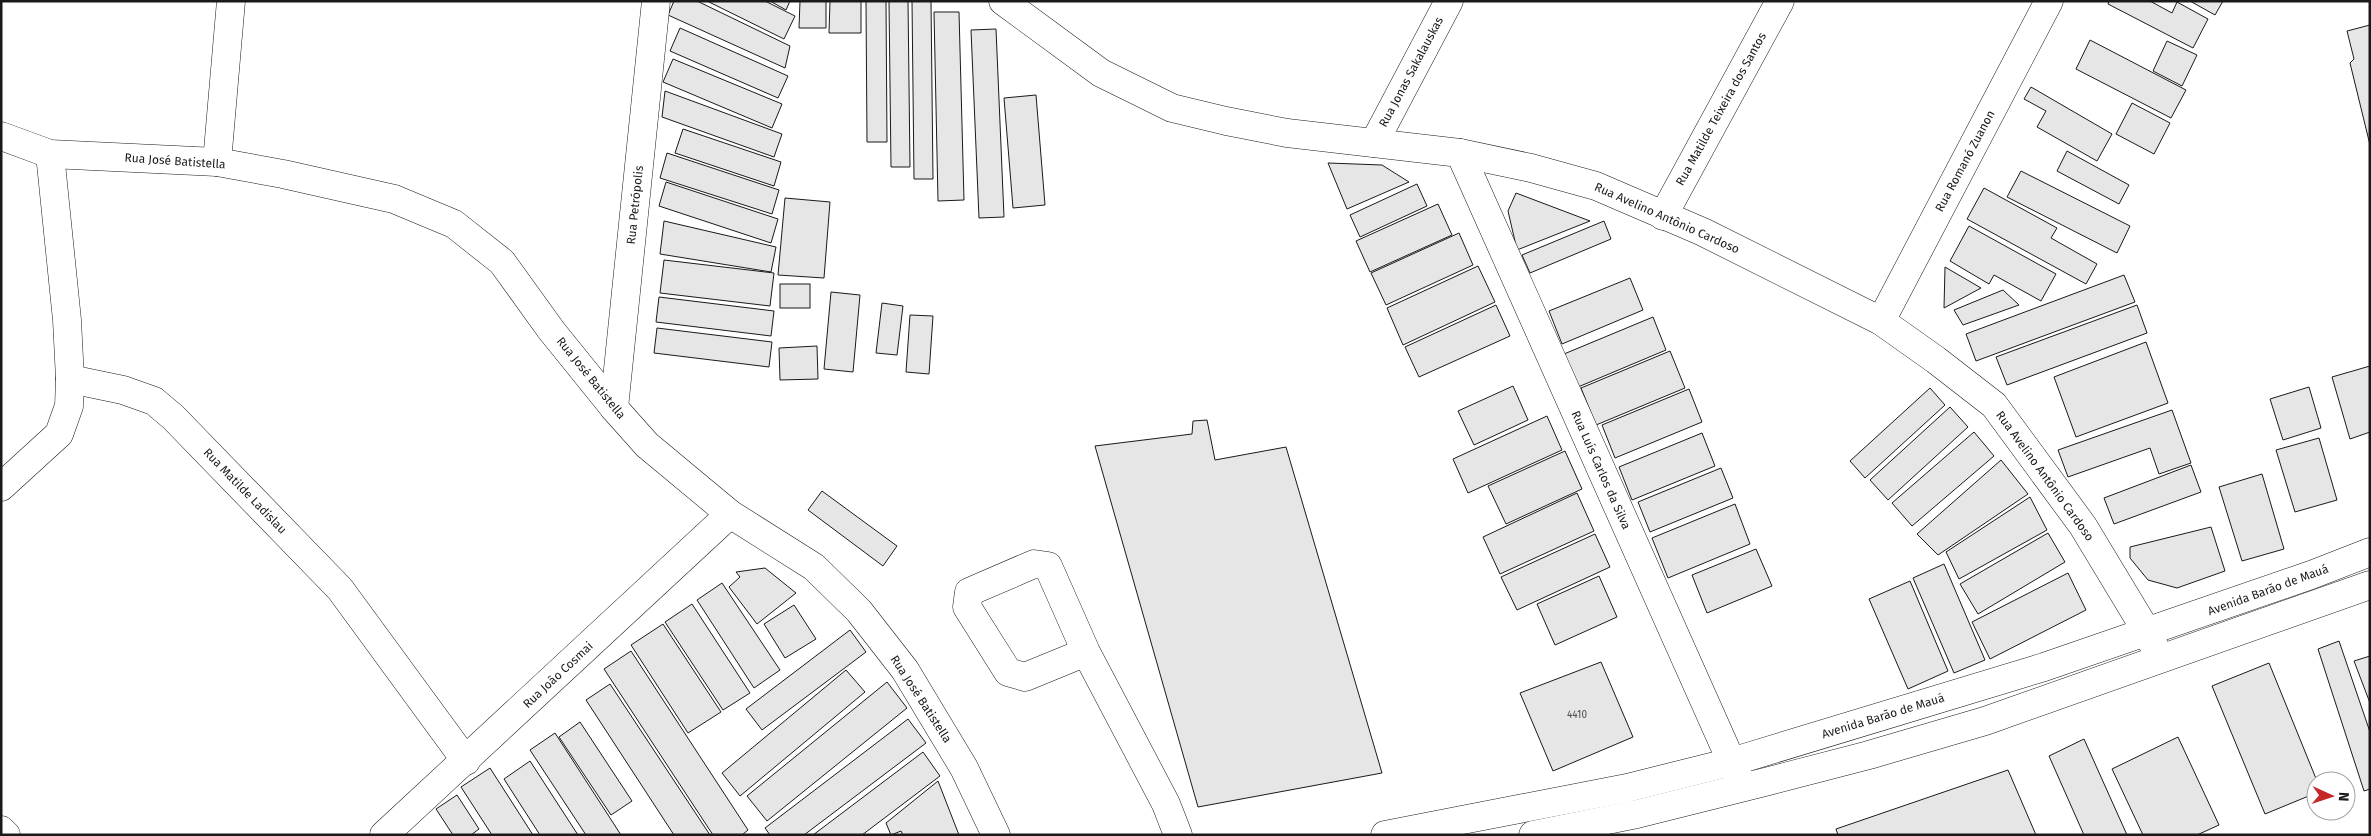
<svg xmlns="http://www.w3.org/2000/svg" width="2371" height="836" font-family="'Fira Sans',sans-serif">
<rect width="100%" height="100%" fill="#fff"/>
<!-- building -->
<g fill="#e6e6e6" stroke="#1a1a1a">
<polygon points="674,1 697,1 790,46 785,68 668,15"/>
<polygon points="707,1 765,1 795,16 784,39"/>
<polygon points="770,1 790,1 786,10"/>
<polygon points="800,1 826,1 826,28 799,28"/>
<polygon points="830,1 861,1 861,33 829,33"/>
<polygon points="866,1 886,1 887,142 867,142"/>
<polygon points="889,1 908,1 910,167 891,167"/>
<polygon points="912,1 931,1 933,179 914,179"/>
<polygon points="2109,1 2150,1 2172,13 2177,2 2208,19 2193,48 2108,4"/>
<polygon points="2190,1 2223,1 2215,15"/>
<polygon points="934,12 959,12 964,200 938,201"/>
<polygon points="2370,25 2370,145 2350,63 2354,59 2347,31"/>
<polygon points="680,28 788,76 778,98 670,51"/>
<polygon points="996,29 1004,217 979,218 971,30"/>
<polygon points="2090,40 2186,90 2171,118 2076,69"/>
<polygon points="2167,41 2197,55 2182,86 2153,71"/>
<polygon points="673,59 782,104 772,128 663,82"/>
<polygon points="2031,87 2112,134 2097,161 2037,127 2046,111 2024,99"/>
<polygon points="665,91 782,134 774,157 662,117"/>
<polygon points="1036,95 1045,205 1013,208 1004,98"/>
<polygon points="2132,103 2170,123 2154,154 2116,134"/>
<polygon points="683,129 781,162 774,186 675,153"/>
<polygon points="2067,151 2129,185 2119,204 2057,171"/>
<polygon points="667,153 779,190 772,214 660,178"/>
<polygon points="1328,163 1382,165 1409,182 1347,209"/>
<polygon points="2021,171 2130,226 2117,253 2007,197"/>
<polygon points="666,182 778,219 771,243 659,206"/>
<polygon points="1417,184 1427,206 1360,237 1350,215"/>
<polygon points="1984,188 2057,228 2051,238 2097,264 2086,284 1967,219"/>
<polygon points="1516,193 1590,221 1517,250 1508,211"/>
<polygon points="785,198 830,202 824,278 778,275"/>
<polygon points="1438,204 1452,235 1370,272 1356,241"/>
<polygon points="664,221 776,247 771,272 660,254"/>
<polygon points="1604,221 1611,239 1530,273 1522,255"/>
<polygon points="1969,226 2056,274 2041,301 1994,275 1989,284 1950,261"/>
<polygon points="1459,233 1473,265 1386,305 1371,273"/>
<polygon points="664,260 774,273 770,306 660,293"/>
<polygon points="1478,266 1495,302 1403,345 1387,308"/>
<polygon points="1945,267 1981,288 1944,308"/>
<polygon points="2124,275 2135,302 1976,361 1966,334"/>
<polygon points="1630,278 1643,310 1562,344 1549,311"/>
<rect x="780" y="284" width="30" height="24"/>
<polygon points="2003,290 2019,305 1963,325 1954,310"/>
<polygon points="831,292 860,295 853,372 824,369"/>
<polygon points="659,297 774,311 771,336 656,322"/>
<polygon points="882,303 903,306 897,355 876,353"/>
<polygon points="1496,305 1510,336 1419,377 1405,347"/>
<polygon points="2137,305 2147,333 2007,385 1996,357"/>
<polygon points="910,315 933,316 929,374 906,372"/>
<polygon points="1653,317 1666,350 1578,387 1564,354"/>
<polygon points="657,328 772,342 769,367 654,353"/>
<polygon points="2146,342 2168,403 2076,437 2054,377"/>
<polygon points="817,346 818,379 780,380 779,348"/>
<polygon points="1670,351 1685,388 1596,425 1581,388"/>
<polygon points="2370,366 2370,432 2350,439 2332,377"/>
<polygon points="1513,386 1528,420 1474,445 1458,411"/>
<polygon points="2309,387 2321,428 2283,440 2270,399"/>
<polygon points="1930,388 1945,405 1865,478 1850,461"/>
<polygon points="1689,389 1702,422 1615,458 1602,425"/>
<polygon points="1950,407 1968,427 1888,500 1870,480"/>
<polygon points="2172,410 2191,463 2159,474 2150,448 2068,477 2058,450"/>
<polygon points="1547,416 1562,450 1468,493 1453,459"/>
<polygon points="1207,420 1215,460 1286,447 1382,773 1198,807 1095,446 1192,434 1193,421"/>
<polygon points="1974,432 1994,456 1912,526 1892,503"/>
<polygon points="1702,433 1715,466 1632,500 1619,467"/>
<polygon points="2319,438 2337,500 2295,512 2276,450"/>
<polygon points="1565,451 1582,489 1506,524 1488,486"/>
<polygon points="2001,460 2028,494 1938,555 1917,534"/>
<polygon points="2191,465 2201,492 2114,524 2104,498"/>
<polygon points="1721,468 1733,498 1650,532 1638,502"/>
<polygon points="2262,474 2284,549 2242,561 2219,487"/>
<polygon points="822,491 897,546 883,566 808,510"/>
<polygon points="1577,493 1594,531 1500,574 1483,537"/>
<polygon points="2030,497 2047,530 1959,579 1946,552"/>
<polygon points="1735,504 1750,544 1668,578 1652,538"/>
<polygon points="2211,527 2225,571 2177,588 2148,580 2130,558 2130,547"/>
<polygon points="2048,533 2065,562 1978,614 1960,584"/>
<polygon points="1595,534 1610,567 1517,610 1501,577"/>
<polygon points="1756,549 1772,586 1707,613 1692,575"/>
<polygon points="1944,564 1985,660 1954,673 1913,578"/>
<polygon points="765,568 796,593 757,624 729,587 740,577 736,572"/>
<polygon points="2068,573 2086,610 1990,659 1972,622"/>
<polygon points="1599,576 1617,617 1555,645 1537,604"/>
<polygon points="1910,581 1948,671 1908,689 1869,599"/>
<polygon points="722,583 780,670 754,688 697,600"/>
<polygon points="692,604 750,693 723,710 665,622"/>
<polygon points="794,605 816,639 785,658 764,624"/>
<polygon points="663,624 721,712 688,733 631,645"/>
<polygon points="850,630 866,652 762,730 746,709"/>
<polygon points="2339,641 2370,732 2370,789 2364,791 2318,649"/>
<polygon points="631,651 748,830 742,835 713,835 604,669"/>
<polygon points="2370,656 2370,703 2354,661"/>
<polygon points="1601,662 1633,737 1553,771 1520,693"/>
<polygon points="2269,663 2317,781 2316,793 2265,814 2212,686"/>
<polygon points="846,670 865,692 740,796 722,773"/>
<polygon points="887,682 907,708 767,821 747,796"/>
<polygon points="610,684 710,835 674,835 586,700"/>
<polygon points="908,719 926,743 804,835 770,835 765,828"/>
<polygon points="580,722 632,801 611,815 559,737"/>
<polygon points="555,733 621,835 586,835 530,750"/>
<polygon points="2178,737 2219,825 2197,835 2143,835 2112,769"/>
<polygon points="2084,739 2127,835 2084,835 2049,756"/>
<polygon points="923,752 940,776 862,835 813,835"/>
<polygon points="530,761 578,835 540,835 504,779"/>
<polygon points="490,768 533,835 492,835 461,787"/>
<polygon points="2008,770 2036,835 1838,835 1836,829"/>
<polygon points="938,781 959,835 903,835 901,831 891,835 886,823"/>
<polygon points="457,795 479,829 471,835 453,835 436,809"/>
</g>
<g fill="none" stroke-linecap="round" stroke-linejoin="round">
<defs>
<g id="minor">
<polyline points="1003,1 1101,73 1172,108 1226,121 1287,133 1460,153 1531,168 1596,186 1703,232 1881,321 1936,360 1994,405 2083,526 2147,632 2160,658"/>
<polyline points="1,136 50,154 217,162 283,174 394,199 454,224 502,262 551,330 614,408 647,445 730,514 814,567 859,611 905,670 964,768 996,835"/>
<polyline points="1374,143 1449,1"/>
<polyline points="1460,153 1741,783"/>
<polyline points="217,162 231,1"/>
<polyline points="1663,216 1780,1"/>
<polyline points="1881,321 2049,1"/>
<polyline points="70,379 123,390 154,401 173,417 340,589 466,761"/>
<polyline points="614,408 656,1"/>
<polyline points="1,487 59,434 69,406 70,379 67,320 50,154"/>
<polyline points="1086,652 1025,677 1008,672 967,607 969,592 1034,564 1048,566 1086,652 1166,804 1178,835"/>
<polyline points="1,830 6,835"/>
<polyline points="384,835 730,514"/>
</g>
<g id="major">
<polyline points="1385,835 1627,788 1731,762 2044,667 2311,575 2370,552"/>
<polyline points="1533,835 1637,814 1765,782 1869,755 1985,721 2370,585"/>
</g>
</defs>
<!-- minor casing -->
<use href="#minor" stroke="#1a1a1a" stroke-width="29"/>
<!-- major casing -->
<use href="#major" stroke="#1a1a1a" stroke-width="29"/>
<!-- minor -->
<use href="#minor" stroke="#fff" stroke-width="28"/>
<!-- major -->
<use href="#major" stroke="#fff" stroke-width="28"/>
</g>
<g text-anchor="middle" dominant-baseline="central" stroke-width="4" stroke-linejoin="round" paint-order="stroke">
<!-- number labels -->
<g font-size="10" fill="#4d4d4d">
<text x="1577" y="715">4410</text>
</g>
<!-- street labels -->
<g font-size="12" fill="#1a1a1a" stroke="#fff">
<text transform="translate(1411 72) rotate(-62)">Rua Jonas Sakalauskas</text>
<text transform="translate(1721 109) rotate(-61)">Rua Matilde Teixeira dos Santos</text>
<text transform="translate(175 161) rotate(4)">Rua José Batistella</text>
<text transform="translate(1965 161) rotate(-62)">Rua Romanó Zuanon</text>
<text transform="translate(635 205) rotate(-84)">Rua Petrópolis</text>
<text transform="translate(1667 218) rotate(24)">Rua Avelino Antônio Cardoso</text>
<text transform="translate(591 378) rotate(51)">Rua José Batistella</text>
<text transform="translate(1601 470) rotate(66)">Rua Luís Carlos da Silva</text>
<text transform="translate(2045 476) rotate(54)">Rua Avelino Antônio Cardoso</text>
<text transform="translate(245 491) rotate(46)">Rua Matilde Ladislau</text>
<text transform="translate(2268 590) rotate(-20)">Avenida Barão de Mauá</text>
<text transform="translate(558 675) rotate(-43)">Rua João Cosmai</text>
<text transform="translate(921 699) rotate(57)">Rua José Batistella</text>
<text transform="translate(1883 716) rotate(-17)">Avenida Barão de Mauá</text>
</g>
</g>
<!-- border -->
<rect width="2371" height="836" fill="none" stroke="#1a1a1a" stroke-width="5"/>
<!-- north arrow -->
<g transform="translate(2331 796) rotate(93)"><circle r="24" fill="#ffffff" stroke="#a3a3a3"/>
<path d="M0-4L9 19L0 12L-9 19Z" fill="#c62828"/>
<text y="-8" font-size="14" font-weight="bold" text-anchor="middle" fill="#1a1a1a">N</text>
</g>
</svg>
